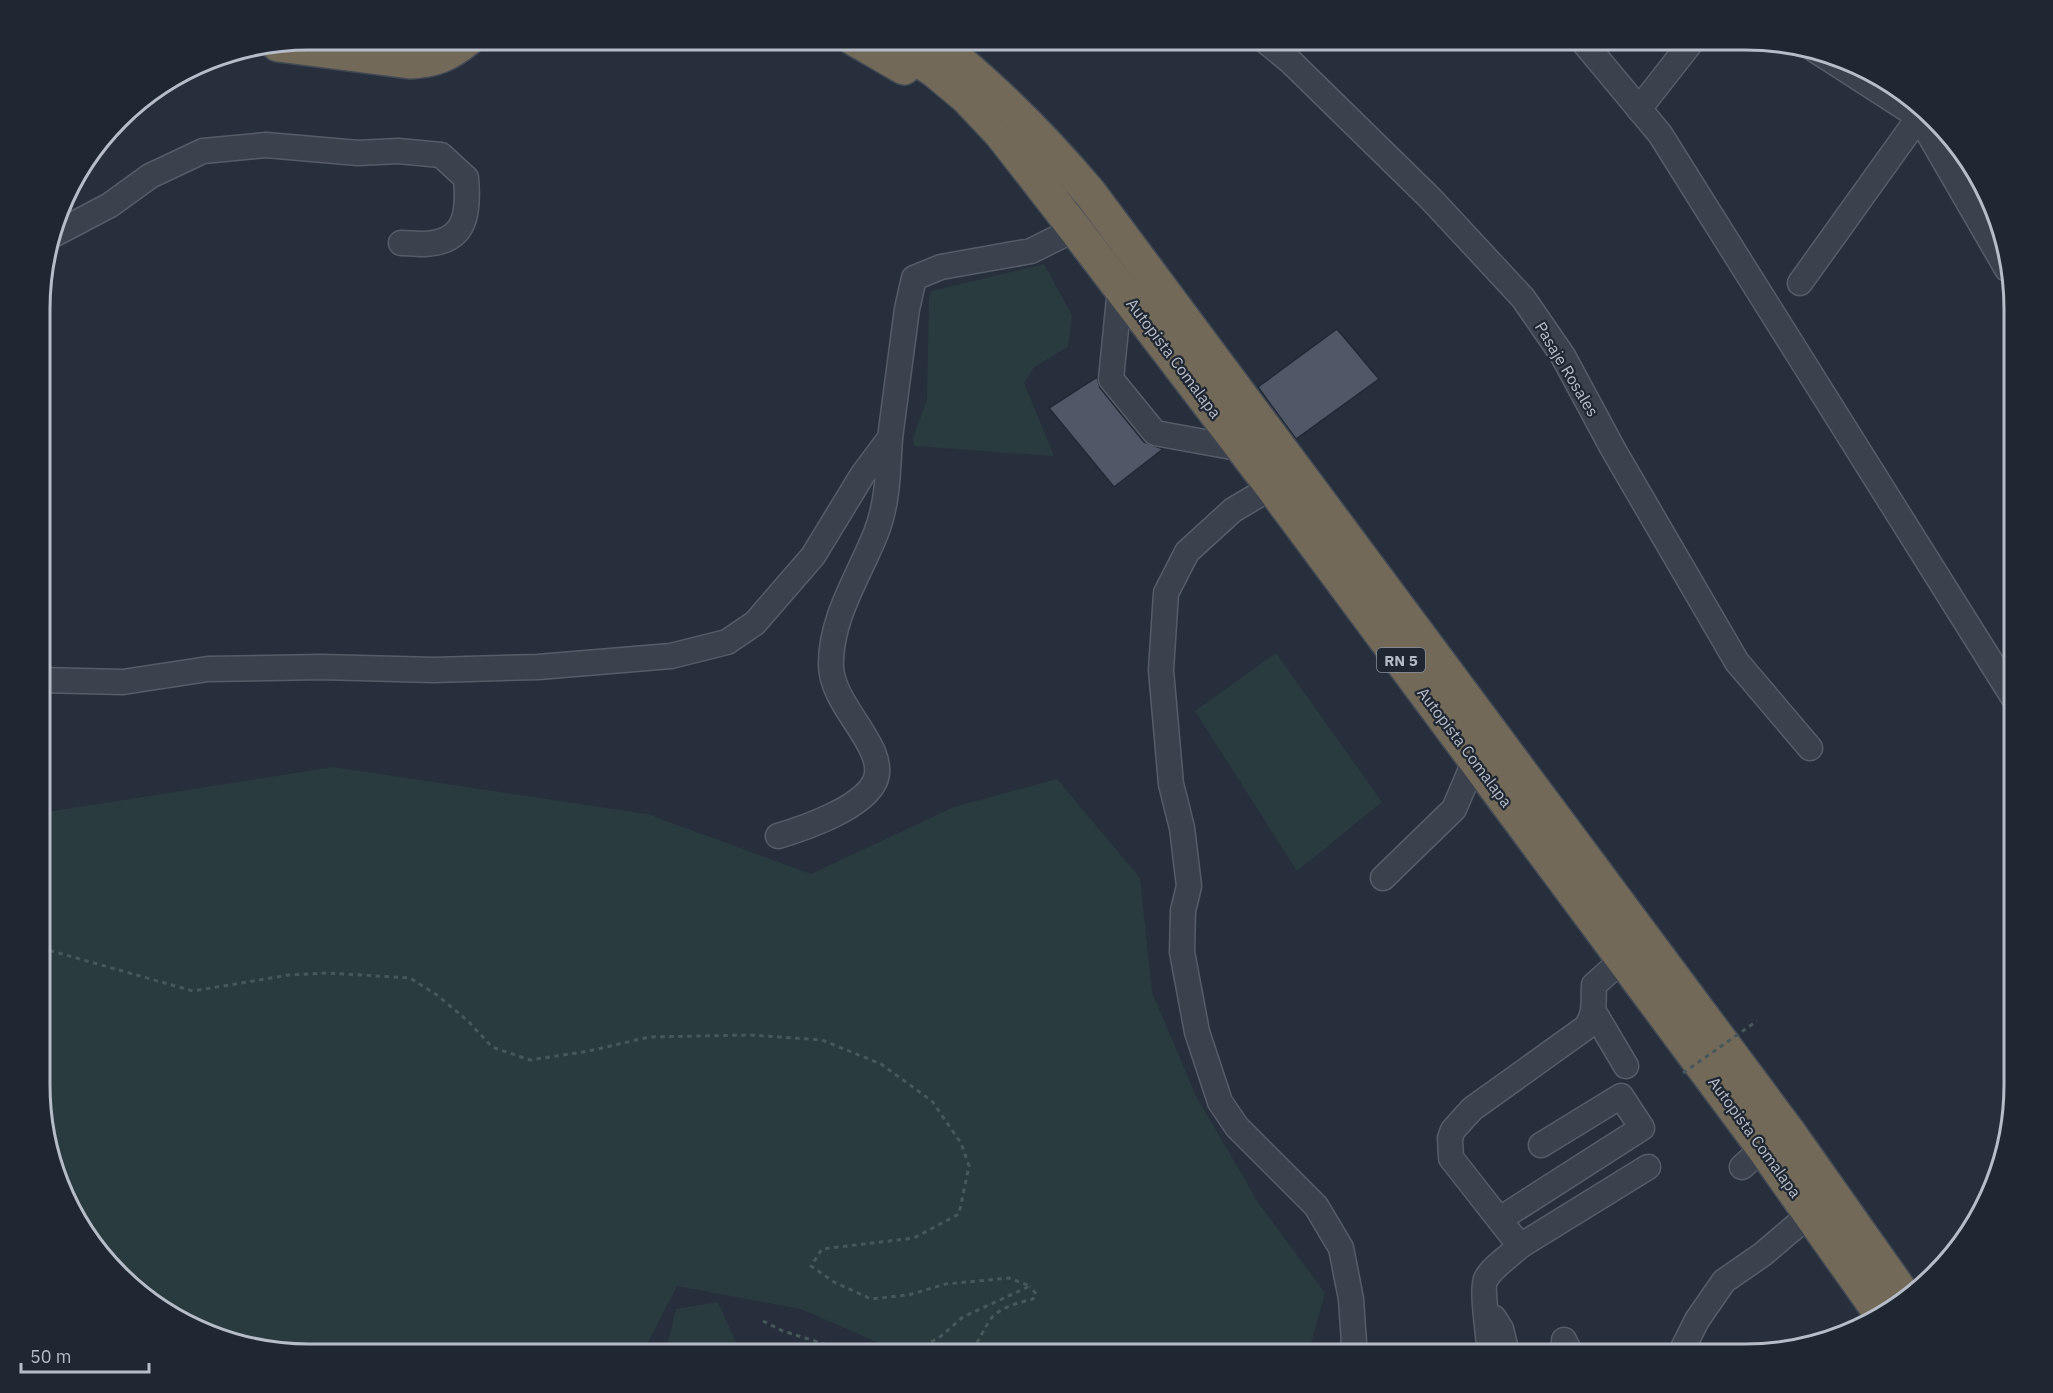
<svg xmlns="http://www.w3.org/2000/svg" width="2053" height="1393" font-family="'IBM Plex Sans',sans-serif">
<rect width="100%" height="100%" fill="#272f3d"/>
<!-- green -->
<g fill="#293b3e">
<polygon points="1044,264 1072,315 1068,347 1034,367 1024,383 1054,456 914,446 913,438 927,400 929,298 932,291"/>
<polygon points="1276,653 1382,802 1297,871 1195,711"/>
<polygon points="333,767 647,814 811,874 954,807 1057,779 1140,878 1152,992 1195,1094 1259,1204 1325,1293 1308,1354 904,1354 801,1309 677,1286 642,1354 291,1353 221,1340 145,1299 75,1219 41,1120 41,813"/>
<polygon points="718,1302 736,1343 780,1354 665,1354 676,1309"/>
</g>
<!-- building -->
<g fill="#505868" stroke="#212934" stroke-width="1.5">
<polygon points="1337,329 1379,379 1296,439 1258,387"/>
<polygon points="1097,377 1100,388 1144,442 1163,449 1114,487 1049,408"/>
</g>
<g fill="none" stroke-linecap="round" stroke-linejoin="round">
<defs>
<g id="minor">
<polyline points="1263,39 1291,62 1431,199 1523,298 1563,356 1613,449 1737,662 1810,748"/>
<polyline points="1581,39 1660,134 2013,697"/>
<polyline points="1815,50 1919,117 2007,269"/>
<polyline points="1639,109 1693,40"/>
<path d="M53 235 110 205 150 176 203 151 266 145 358 153 398 151 441 155 466 178C469 212 467 242 425 244 417 244 409 243 401 243"/>
<polyline points="1800,283 1919,117"/>
<polyline points="1120,288 1111,379 1155,433 1243,449"/>
<polyline points="1272,487 1233,510 1187,552 1166,593 1161,670 1171,784 1182,828 1189,886 1183,911 1182,952 1197,1032 1220,1102 1237,1127 1316,1206 1341,1248 1351,1299 1354,1343 1350,1354"/>
<polyline points="41,680 123,682 208,669 322,667 434,670 538,667 671,656 727,642 755,623 813,556 863,474 890,438 907,309 914,278 941,267 1031,251 1075,229"/>
<path d="M778 836C805 828 863 808 875 781 889 748 832 707 831 666 830 618 859 576 876 533 888 503 888 470 890 438"/>
<polyline points="1383,878 1454,809 1475,760"/>
<polyline points="1594,1012 1626,1066"/>
<polyline points="1742,1167 1763,1148"/>
<polyline points="1500,1219 1642,1128 1621,1096 1541,1145"/>
<polyline points="1520,1246 1648,1167"/>
<polyline points="1494,1318 1501,1329 1507,1354"/>
<polyline points="1564,1340 1571,1354"/>
<path d="M1490 1354C1489 1340 1481 1287 1486 1279 1492 1267 1510 1256 1520 1246L1451 1158 1450 1138 1453 1130 1472 1109 1585 1028C1596 1016 1593 1001 1594 985L1623 959"/>
<polyline points="1680,1354 1697,1320 1724,1281 1763,1254 1811,1213"/>
</g>
<g id="highway">
<polyline points="854,39 904,68"/>
<polyline points="887,39 935,71 966,97 1001,134 1075,229 1272,487 1763,1148 1880,1313"/>
<path d="M932 39C991 85 1042 136 1090 193L1788 1131 1903 1294"/>
<path d="M278 45 410 62C434 61 449 55 468 39"/>
</g>
</defs>
<!-- minor casing -->
<use href="#minor" stroke="#555d68" stroke-width="27"/>
<!-- highway casing -->
<use href="#highway" stroke="#424a55" stroke-width="36"/>
<!-- path -->
<g stroke="#47585b" stroke-width="3" stroke-dasharray="4.5 4.5" stroke-linecap="butt">
<polyline points="41,948 193,991 289,975 328,973 410,978 437,995 468,1021 492,1047 530,1060 589,1051 649,1037 751,1035 822,1040 881,1064 932,1101 961,1143 969,1166 959,1214 914,1238 822,1249 811,1266 834,1282 871,1299 908,1295 946,1284 1009,1278 1030,1286 963,1317 940,1337 909,1354"/>
<polyline points="155,1304 187,1315 222,1340"/>
<polyline points="763,1321 783,1331 856,1354"/>
<path d="M963 1354C984 1339 977 1339 990 1320 998 1308 1020 1302 1033 1299L1036 1294 1030 1286"/>
</g>
<!-- minor -->
<use href="#minor" stroke="#3b424d" stroke-width="24"/>
<!-- highway -->
<use href="#highway" stroke="#736958" stroke-width="33"/>
<!-- path-bridge -->
<polyline stroke="#47585b" stroke-width="3" stroke-dasharray="4.5 4.5" stroke-linecap="butt" points="1683,1073 1757,1021"/>
</g>
<g text-anchor="middle" dominant-baseline="central" stroke-width="4.5" stroke-linejoin="round" paint-order="stroke">
<!-- shield labels -->
<rect fill="#1f2732" stroke="#89909b" stroke-width="1.5" x="1377" y="648" width="48" height="24" rx="4.5"/>
<g font-size="15" font-weight="bold" fill="#b7bdc8">
<text x="1401" y="660">RN 5</text>
</g>
<!-- street labels -->
<g font-size="16" fill="#b7bdc8" stroke="#1f2732">
<text transform="translate(1174 358) rotate(53)">Autopista Comalapa</text>
<text transform="translate(1567 369) rotate(59)">Pasaje Rosales</text>
<text transform="translate(1465 747) rotate(53)">Autopista Comalapa</text>
<text transform="translate(1755 1137) rotate(54)">Autopista Comalapa</text>
</g>
</g>
<!-- crop -->
<path d="M0 0H2053V1393H0ZM309 50H1745A259 259 0 0 1 2004 309V1085A259 259 0 0 1 1745 1344H309A259 259 0 0 1 50 1085V309A259 259 0 0 1 309 50Z" fill="#1f2732" fill-rule="evenodd"/>
<path fill="none" stroke="#b7bdc8" stroke-width="3" d="M309 50H1745A259 259 0 0 1 2004 309V1085A259 259 0 0 1 1745 1344H309A259 259 0 0 1 50 1085V309A259 259 0 0 1 309 50Z"/>
<!-- scale -->
<path d="M21 1363v9h128v-9" fill="none" stroke="#b7bdc8" stroke-width="3"/>
<text x="30" y="1363" font-size="18" fill="#b7bdc8" stroke="#1f2732" stroke-width="4.5" paint-order="stroke">50 m</text>
</svg>
